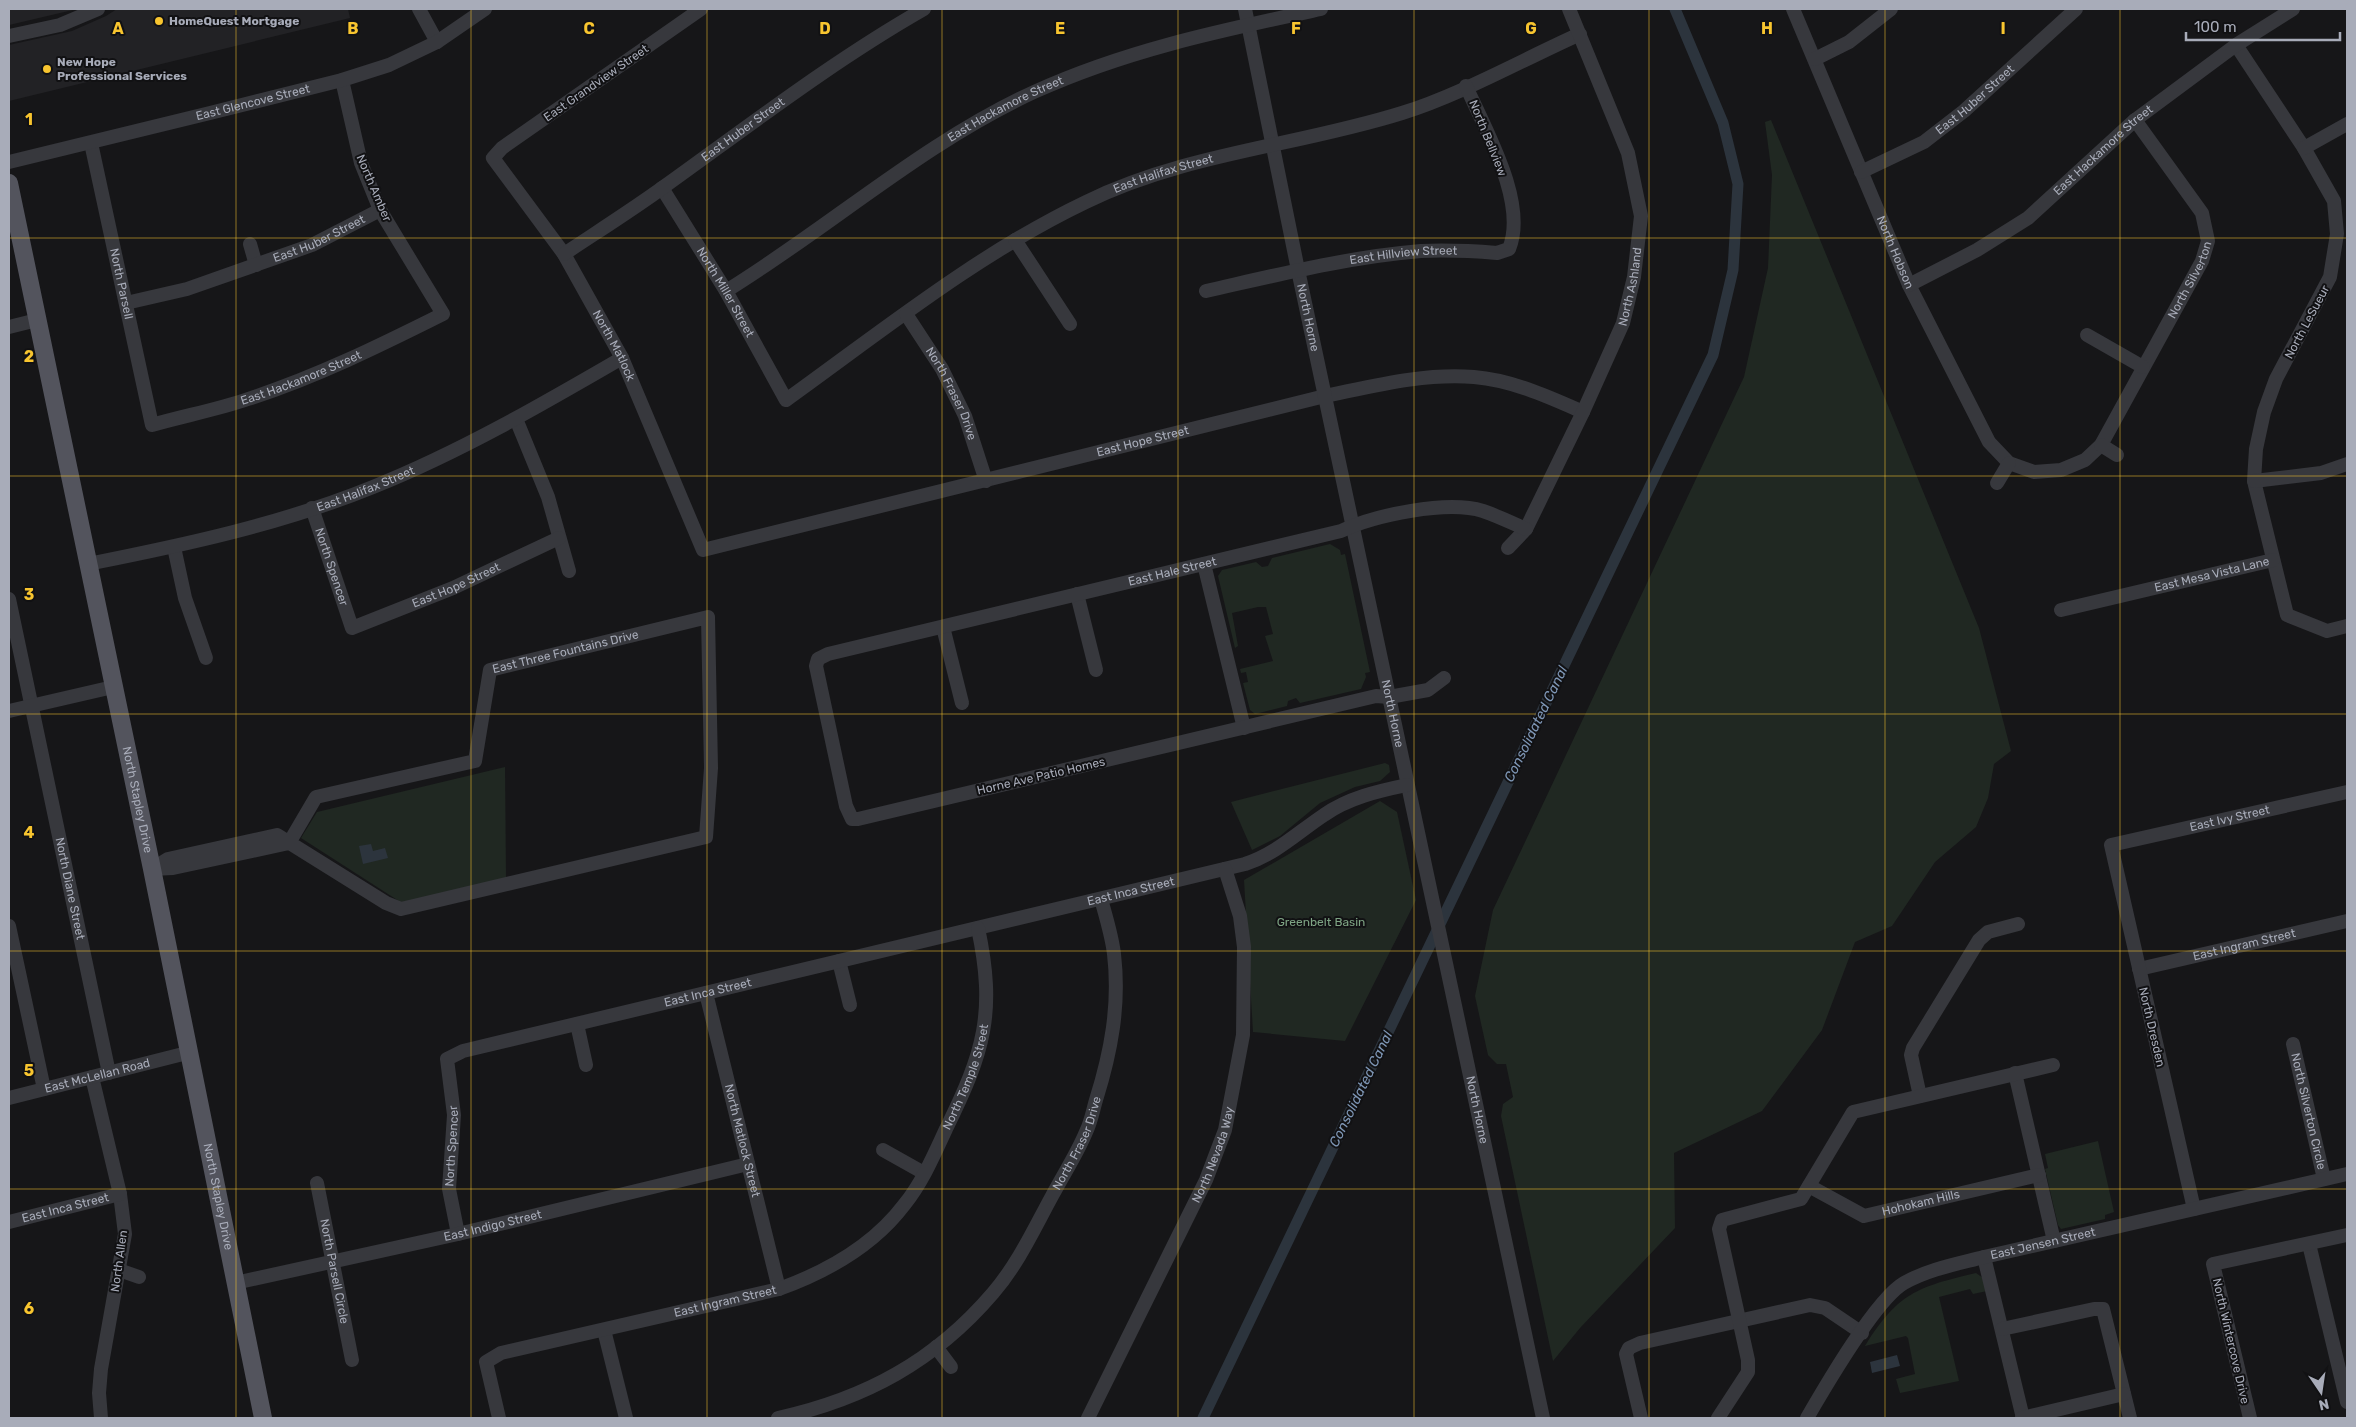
<svg xmlns="http://www.w3.org/2000/svg" width="2356" height="1427" font-family="Rubik,sans-serif">
<rect width="100%" height="100%" fill="#161618"/>
<!-- built -->
<g fill="#222225">
<polygon points="9,9 77,9 9,25"/>
<polygon points="117,9 348,9 350,18 9,101 9,45 72,31 106,16"/>
</g>
<!-- green -->
<g fill="#202822">
<polygon points="1771,120 1979,628 2011,751 1994,764 1988,798 1976,827 1935,862 1892,926 1855,942 1822,1030 1762,1111 1674,1153 1675,1228 1580,1328 1553,1361 1501,1116 1503,1104 1513,1097 1506,1064 1497,1064 1488,1055 1475,996 1493,910 1744,377 1768,268 1772,175 1765,122"/>
<polygon points="1330,544 1340,550 1341,555 1345,554 1370,672 1365,673 1366,677 1361,689 1300,703 1296,698 1288,701 1287,706 1255,714 1250,710 1243,683 1248,682 1246,672 1241,673 1240,669 1273,661 1265,636 1273,634 1266,607 1258,607 1232,613 1238,646 1235,648 1218,576 1222,570 1256,562 1262,567 1268,566 1272,558"/>
<polygon points="1385,763 1389,765 1390,772 1380,781 1355,787 1320,803 1280,836 1252,850 1231,802"/>
<polygon points="505,767 506,879 402,903 301,838 317,812"/>
<polygon points="1380,801 1397,812 1416,900 1345,1041 1253,1032 1244,880"/>
<polygon points="2098,1141 2114,1212 2105,1215 2105,1219 2061,1229 2058,1225 2045,1169 2048,1168 2045,1154"/>
<path d="M1976 1273 1983 1278 1987 1291 1973 1294 1970 1289 1939 1297 1959 1381 1900 1393 1896 1379 1915 1374 1908 1338 1906 1336 1865 1346C1898 1293 1917 1287 1976 1273Z"/>
</g>
<!-- water -->
<g fill="#2c343d">
<polygon points="371,844 373,851 385,848 388,858 363,864 359,846"/>
<polygon points="1897,1355 1900,1366 1872,1373 1870,1362"/>
</g>
<g fill="none" stroke-linecap="round" stroke-linejoin="round">
<!-- canal -->
<polyline stroke="#2c343d" stroke-width="11" points="1203,1418 1713,355 1733,270 1738,184 1723,123 1675,9"/>
<!-- minor -->
<g stroke="#37383d" stroke-width="14">
<polyline points="419,9 437,42"/>
<path id="s1" d="M701 9 502 148 493 158 564 254 622 358 703 550 1325 396C1374 386 1423 373 1474 377 1512 380 1549 397 1583 412"/>
<path id="s2" d="M1245 9 1298 270 1543 1418"/>
<path id="s3" d="M1793 9 1909 285 1989 442 2009 463 2034 472 2061 470 2085 460 2101 445 2202 261 2208 241 2202 213 2135 120"/>
<polyline points="9,36 60,25 98,9"/>
<polyline points="2236,45 2304,148 2334,201 2337,234 2330,277 2276,379 2264,412 2256,449 2254,481 2287,615 2327,631 2347,626"/>
<polyline points="1815,59 1849,42 1891,9"/>
<path id="s4" d="M91 143 152 425C183 416 216 410 248 399 316 377 379 346 443 314L380 210 361 163 342 80"/>
<polyline points="2304,148 2347,124"/>
<path id="s5" d="M9 162 210 113 342 80 389 65 437 42 485 9"/>
<path id="s6" d="M1861 172 1924 142 1964 111 2076 9"/>
<path id="s7" d="M662 188 726 291 786 400C882 331 979 253 1086 202 1186 153 1297 146 1402 113 1460 95 1524 59 1580 34"/>
<polyline points="1015,240 1070,324"/>
<polyline points="250,244 256,265"/>
<path id="s8" d="M564 254C597 232 632 210 665 186 750 125 833 61 924 9"/>
<path id="s9" d="M1909 285 1977 250 2028 218 2135 120 2236 45 2293 9"/>
<path id="s10" d="M726 291C830 227 923 143 1034 92 1126 50 1223 30 1321 9"/>
<path id="s11" d="M1206 291C1277 275 1348 257 1421 251 1446 250 1472 251 1497 253L1509 249C1528 203 1485 129 1466 86"/>
<path id="s12" d="M126 303 187 289 312 245 380 210"/>
<path id="s13" d="M906 314 942 369 965 416 986 481"/>
<polyline points="9,327 37,320"/>
<polyline points="2087,335 2143,367"/>
<polyline points="516,419 548,497 569,571"/>
<polyline points="2101,445 2117,455"/>
<polyline points="2254,481 2321,473 2347,464"/>
<polyline points="1997,483 2009,463"/>
<path id="s14" d="M312 508 352 628 453 588 559 538"/>
<polyline points="174,547 185,598 206,658"/>
<path id="s15" d="M1508 548 1526 529 1583 412 1623 323 1634 277 1641 216 1628 153 1569 9"/>
<path id="s16" d="M88 564C184 545 282 524 373 487 460 452 541 405 622 358"/>
<polyline points="1204,564 1244,728"/>
<polyline points="1077,594 1096,670"/>
<path id="s17" d="M9 599 109 1073"/>
<path id="s18" d="M2061 610 2273 560"/>
<polyline points="943,627 962,703"/>
<path id="s19" d="M1444 678 1428 690 1389 697 1376 696 858 819H852L846 806 816 666 818 659 828 654 1341 531C1375 515 1447 500 1483 511 1498 516 1512 523 1526 529"/>
<polyline points="9,711 113,687"/>
<path id="s20" d="M152 869 173 868 289 843 316 797 475 761 490 670 708 617 711 768 706 837 401 909 386 903 301 850 277 835 168 859 152 869"/>
<polyline points="9,926 44,1089"/>
<polyline points="839,961 850,1005"/>
<path id="s21" d="M2139 969 2347 921"/>
<path id="s22" d="M706 993 779 1289"/>
<polyline points="577,1024 586,1065"/>
<path id="s23" d="M2293 1044 2324 1179"/>
<polyline points="2015,1073 2054,1241"/>
<polyline points="92,1077 120,1194 125,1234 101,1369 99,1393 101,1418"/>
<polyline points="1920,1096 1911,1055 1913,1048 1979,940 1988,932 2018,924"/>
<path id="s24" d="M9 1098 187 1053"/>
<polyline points="883,1150 924,1173"/>
<path id="s25" d="M317 1183 352 1360"/>
<path id="s26" d="M1809 1186 1864 1216 2039 1175"/>
<path id="s27" d="M2194 1209 2111 845 2347 792"/>
<path id="s28" d="M9 1222 120 1194"/>
<path id="s29" d="M458 1234 449 1189 454 1115 447 1059 463 1051 1245 864C1276 854 1297 833 1324 815 1348 798 1378 791 1407 785"/>
<polyline points="2309,1244 2347,1402"/>
<polyline points="1984,1257 2023,1418"/>
<polyline points="119,1270 139,1277"/>
<path id="s30" d="M235 1283 458 1234 748 1164"/>
<polyline points="2002,1329 2094,1309 2103,1309 2130,1418"/>
<polyline points="604,1330 626,1418"/>
<polyline points="936,1347 951,1367"/>
<path id="s31" d="M499 1418 486 1362 501 1353 779 1289C826 1272 873 1246 904 1205 922 1183 934 1155 946 1129 984 1052 996 1013 978 928"/>
<path id="s32" d="M778 1418C865 1399 935 1361 993 1293 1018 1264 1034 1229 1052 1196 1063 1175 1077 1154 1086 1132 1091 1122 1093 1110 1096 1100 1111 1052 1120 1005 1114 954 1112 936 1106 917 1101 899"/>
<path id="s33" d="M1088 1418 1206 1180 1225 1130 1243 1035 1244 947 1240 916 1225 869"/>
<polyline points="1641,1418 1626,1354 1629,1348 1640,1343 1810,1305 1825,1308 1862,1333"/>
<polyline points="1718,1418 1748,1372 1748,1360 1719,1229 1722,1220 1801,1199 1853,1112 2053,1065"/>
<path id="s34" d="M1807 1418C1825 1387 1876 1299 1904 1283 1929 1269 1957 1264 1984 1257L2347 1174"/>
<polyline points="2022,1418 2124,1394"/>
<polyline points="2250,1418 2213,1264 2347,1235"/>
</g>
<!-- major -->
<path stroke="#53545d" stroke-width="18" id="s35" d="M9 183 152 869 263 1418"/>
</g>
<!-- grid -->
<path fill="none" stroke="#f8c52f" stroke-width="1" stroke-opacity="0.55" d="M236 9V1418M471 9V1418M707 9V1418M942 9V1418M1178 9V1418M1414 9V1418M1649 9V1418M1885 9V1418M2120 9V1418M9 238H2347M9 476H2347M9 714H2347M9 951H2347M9 1189H2347"/>
<!-- markers -->
<g fill="#f8c52f" stroke="#111113" stroke-width="2">
<circle cx="159" cy="21" r="5"/>
<circle cx="47" cy="69" r="5"/>
</g>
<g text-anchor="middle" dominant-baseline="central" stroke-width="4" stroke-linejoin="round" paint-order="stroke">
<!-- poi labels -->
<g font-size="12" font-weight="bold" fill="#a8acb9" stroke="#111113" text-anchor="start">
<text x="169" y="21">HomeQuest Mortgage</text>
<text x="57" y="62">New Hope<tspan x="57" dy="14">Professional Services</tspan></text>
</g>
<!-- street labels -->
<g font-size="12" fill="#a8acb9" stroke="#111113">
<text transform="translate(596 83) rotate(-35)">East Grandview Street</text>
<text stroke="none"><textPath href="#s6" startOffset="136">East Huber Street</textPath></text>
<text stroke="none"><textPath href="#s5" startOffset="251">East Glencove Street</textPath></text>
<text stroke="none"><textPath href="#s10" startOffset="334">East Hackamore Street</textPath></text>
<text stroke="none"><textPath href="#s8" startOffset="218">East Huber Street</textPath></text>
<text transform="translate(1488 138) rotate(68)">North Bellview</text>
<text stroke="none"><textPath href="#s9" startOffset="238">East Hackamore Street</textPath></text>
<text stroke="none"><textPath href="#s7" startOffset="688">East Halifax Street</textPath></text>
<text transform="translate(374 188) rotate(67)">North Amber</text>
<text stroke="none"><textPath href="#s12" startOffset="204">East Huber Street</textPath></text>
<text stroke="none"><textPath href="#s3" startOffset="264">North Hobson</textPath></text>
<text stroke="none"><textPath href="#s11" startOffset="201">East Hillview Street</textPath></text>
<text stroke="none"><textPath href="#s3" startOffset="794">North Silverton</textPath></text>
<text stroke="none"><textPath href="#s4" startOffset="144">North Parsell</textPath></text>
<text stroke="none"><textPath href="#s15" startOffset="291">North Ashland</textPath></text>
<text stroke="none"><textPath href="#s7" startOffset="122">North Miller Street</textPath></text>
<text stroke="none"><textPath href="#s2" startOffset="315">North Horne</textPath></text>
<text transform="translate(2307 322) rotate(-62)">North LeSueur</text>
<text stroke="none"><textPath href="#s1" startOffset="480">North Matlock</textPath></text>
<text stroke="none"><textPath href="#s4" startOffset="445">East Hackamore Street</textPath></text>
<text stroke="none"><textPath href="#s13" startOffset="92">North Fraser Drive</textPath></text>
<text stroke="none"><textPath href="#s1" startOffset="1156">East Hope Street</textPath></text>
<text stroke="none"><textPath href="#s16" startOffset="288">East Halifax Street</textPath></text>
<text stroke="none"><textPath href="#s14" startOffset="62">North Spencer</textPath></text>
<text stroke="none"><textPath href="#s19" startOffset="1141">East Hale Street</textPath></text>
<text stroke="none"><textPath href="#s18" startOffset="155">East Mesa Vista Lane</textPath></text>
<text stroke="none"><textPath href="#s14" startOffset="239">East Hope Street</textPath></text>
<text stroke="none"><textPath href="#s20" startOffset="526">East Three Fountains Drive</textPath></text>
<text stroke="none"><textPath href="#s2" startOffset="720">North Horne</textPath></text>
<text transform="translate(1041 776) rotate(-13)">Horne Ave Patio Homes</text>
<text stroke="none"><textPath href="#s35" startOffset="630">North Stapley Drive</textPath></text>
<text stroke="none"><textPath href="#s27" startOffset="495">East Ivy Street</textPath></text>
<text stroke="none"><textPath href="#s17" startOffset="296">North Diane Street</textPath></text>
<text stroke="none"><textPath href="#s29" startOffset="881">East Inca Street</textPath></text>
<text stroke="none"><textPath href="#s21" startOffset="108">East Ingram Street</textPath></text>
<text stroke="none"><textPath href="#s29" startOffset="446">East Inca Street</textPath></text>
<text transform="translate(2152 1027) rotate(77)">North Dresden</text>
<text stroke="none"><textPath href="#s24" startOffset="91">East McLellan Road</textPath></text>
<text stroke="none"><textPath href="#s31" startOffset="656">North Temple Street</textPath></text>
<text stroke="none"><textPath href="#s2" startOffset="1125">North Horne</textPath></text>
<text stroke="none"><textPath href="#s23" startOffset="69">North Silverton Circle</textPath></text>
<text stroke="none"><textPath href="#s22" startOffset="152">North Matlock Street</textPath></text>
<text stroke="none"><textPath href="#s32" startOffset="426">North Fraser Drive</textPath></text>
<text stroke="none"><textPath href="#s29" startOffset="89">North Spencer</textPath></text>
<text stroke="none"><textPath href="#s33" startOffset="292">North Nevada Way</textPath></text>
<text stroke="none"><textPath href="#s35" startOffset="1035">North Stapley Drive</textPath></text>
<text stroke="none"><textPath href="#s26" startOffset="121">Hohokam Hills</textPath></text>
<text stroke="none"><textPath href="#s28" startOffset="58">East Inca Street</textPath></text>
<text stroke="none"><textPath href="#s30" startOffset="264">East Indigo Street</textPath></text>
<text stroke="none"><textPath href="#s34" startOffset="312">East Jensen Street</textPath></text>
<text transform="translate(119 1261) rotate(-82)">North Allen</text>
<text stroke="none"><textPath href="#s25" startOffset="90">North Parsell Circle</textPath></text>
<text stroke="none"><textPath href="#s31" startOffset="305">East Ingram Street</textPath></text>
<text transform="translate(2231 1341) rotate(77)">North Wintercove Drive</text>
</g>
<!-- park labels -->
<g font-size="12" fill="#7ea484" stroke="#111113">
<text x="1321" y="922">Greenbelt Basin</text>
</g>
<!-- water labels -->
<g font-size="14" font-style="italic" fill="#7e96b5" stroke="#111113">
<text transform="translate(1536 724) rotate(-64)">Consolidated Canal</text>
<text transform="translate(1361 1089) rotate(-64)">Consolidated Canal</text>
</g>
</g>
<g font-size="16" text-anchor="middle" font-weight="bold" fill="#f8c52f" stroke="#111113" stroke-width="4" stroke-linejoin="round" paint-order="stroke">
<text x="118" y="34">A</text>
<text x="353" y="34">B</text>
<text x="589" y="34">C</text>
<text x="825" y="34">D</text>
<text x="1060" y="34">E</text>
<text x="1296" y="34">F</text>
<text x="1531" y="34">G</text>
<text x="1767" y="34">H</text>
<text x="2003" y="34">I</text>
<text x="29" y="125">1</text>
<text x="29" y="362">2</text>
<text x="29" y="600">3</text>
<text x="29" y="838">4</text>
<text x="29" y="1076">5</text>
<text x="29" y="1314">6</text>
</g>
<!-- border -->
<rect width="2356" height="1427" fill="none" stroke="#a8acb9" stroke-width="20"/>
<!-- north arrow -->
<g transform="translate(2321 1392) rotate(167)" stroke="#111113" stroke-width="4" paint-order="stroke">
<path d="M0-4L9 19L0 12L-9 19Z" fill="#a8acb9"/>
<text y="-8" font-size="14" font-weight="bold" text-anchor="middle" fill="#a8acb9">N</text>
</g>
<!-- scale -->
<path d="M2186 32v8h154v-8" fill="none" stroke="#a8acb9" stroke-width="2.5"/>
<text x="2194" y="32" font-size="15" fill="#a8acb9" stroke="#111113" stroke-width="4" paint-order="stroke">100 m</text>
</svg>
